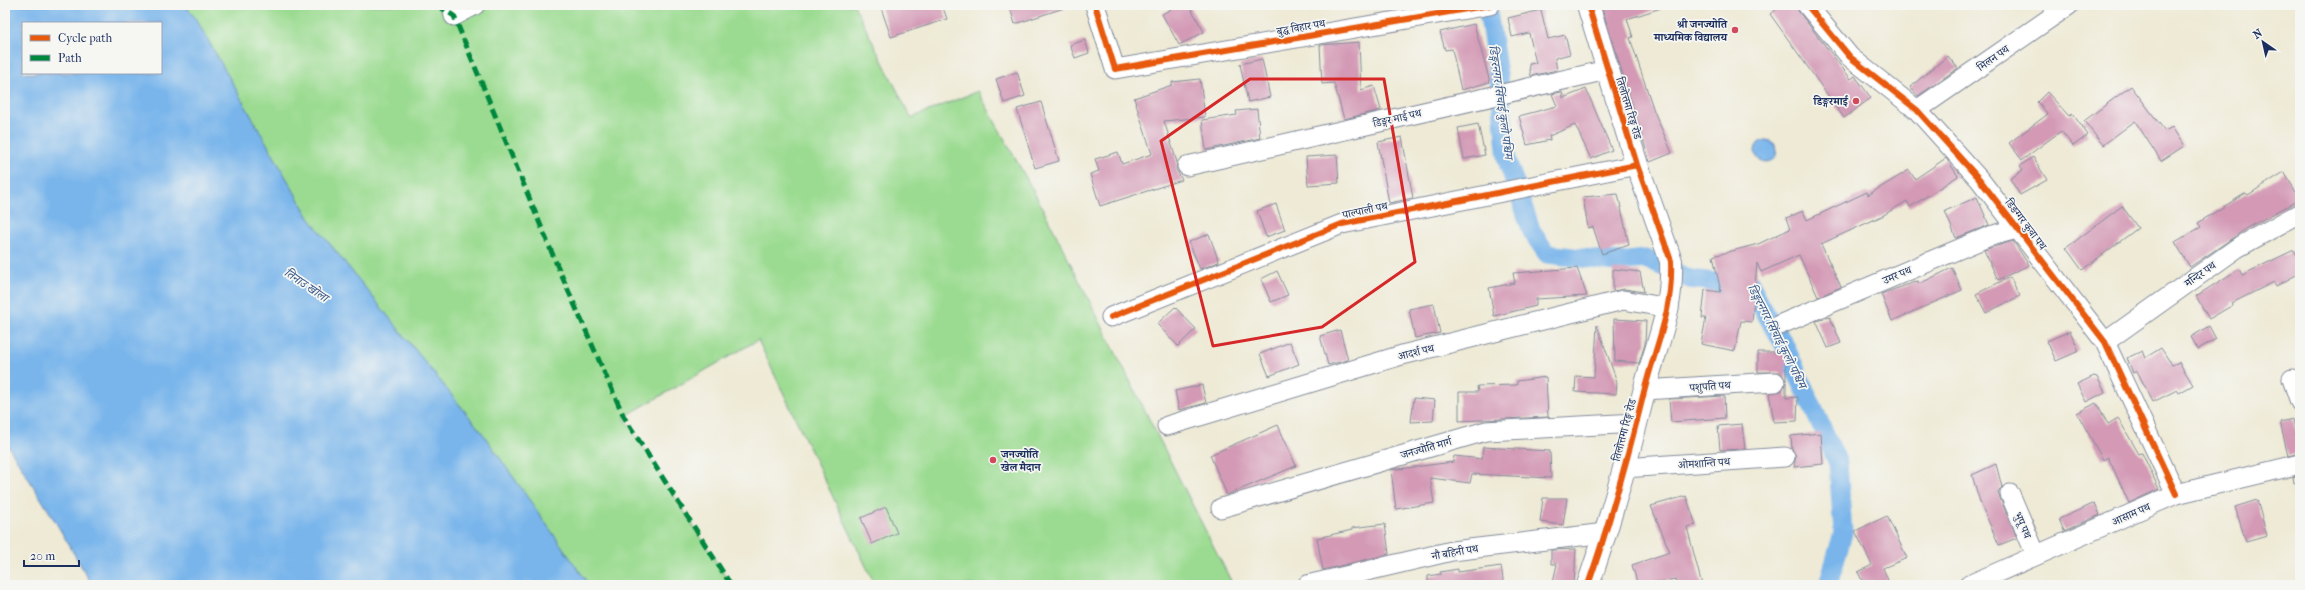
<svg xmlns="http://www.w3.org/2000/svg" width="2305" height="590" viewBox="0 0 2305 590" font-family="'IM FELL French Canon','Noto Serif Devanagari',serif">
<rect width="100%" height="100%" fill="#f6f6f2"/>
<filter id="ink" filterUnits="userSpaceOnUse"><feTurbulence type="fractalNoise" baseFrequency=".025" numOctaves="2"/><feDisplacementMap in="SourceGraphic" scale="8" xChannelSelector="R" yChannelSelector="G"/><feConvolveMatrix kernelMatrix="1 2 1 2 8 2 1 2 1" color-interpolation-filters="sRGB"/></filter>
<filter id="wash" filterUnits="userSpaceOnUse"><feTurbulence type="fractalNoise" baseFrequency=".012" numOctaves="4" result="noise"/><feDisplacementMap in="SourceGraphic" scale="16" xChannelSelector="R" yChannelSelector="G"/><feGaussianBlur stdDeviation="0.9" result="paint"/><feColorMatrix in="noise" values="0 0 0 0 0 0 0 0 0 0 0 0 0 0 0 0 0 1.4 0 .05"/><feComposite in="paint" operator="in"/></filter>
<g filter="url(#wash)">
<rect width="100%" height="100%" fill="#eeead6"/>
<!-- green -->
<path fill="#9bdb91" stroke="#5b8578" d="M185,5H437L454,16L475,5H854L911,118L978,91L1041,205L1231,581L1221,585H875L758,340L624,417L731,585H589L483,434L309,218L196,19Z"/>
<!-- water -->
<path fill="#79b5eb" stroke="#4a72a4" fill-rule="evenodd" d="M5,5H185L196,19L309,218L483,434L589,585H92L55,521L5,441ZM23,23H161V73H23Z
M1755 151a11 11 0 1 1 22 0a11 11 0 1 1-22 0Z"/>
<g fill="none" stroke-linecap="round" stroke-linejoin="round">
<!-- canal -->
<path stroke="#79b5eb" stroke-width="19" d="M1487,5L1500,86L1507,160L1532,232L1547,254L1617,262L1646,259L1690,279L1721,283L1749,280L1760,304L1784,344L1838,463L1843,533L1828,585"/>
</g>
<g id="blocks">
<!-- building -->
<path fill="#d399b5" d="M880,5H942L947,19L891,37Z
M1009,5H1064V8L1015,24Z
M1179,5H1189L1204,32L1179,45L1162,14Z
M1612,5H1660L1661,8L1627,19L1633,37L1630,38L1654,111L1672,153L1650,162L1602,8Z
M1783,5H1796L1799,12L1851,79L1855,76L1871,98L1844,118L1770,14Z
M1541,10L1548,39L1565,35L1570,54L1555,58L1557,70L1531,76L1529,64L1536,63L1529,33L1512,37L1508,18Z
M1474,24L1490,82L1461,90L1452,49L1445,50L1440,32Z
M1085,40L1089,53L1075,58L1070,45Z
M1359,42L1361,90L1374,86L1381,110L1344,119L1334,83L1322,84L1320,45Z
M1948,56L1958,68L1918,96L1910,87Z
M1262,59L1270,97L1248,102L1240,64Z
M1017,72L1025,96L1004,103L996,79Z
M1200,79L1205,117L1164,121L1177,162L1176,169L1182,180L1100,206L1090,174L1099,171L1095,159L1118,152L1122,164L1152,154L1134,98L1172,85V82Z
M2131,86L2165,131L2172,127L2184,146L2161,161L2135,121L2103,145L2084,121Z
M1586,89L1612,150L1591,159L1575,125L1549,136L1550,140L1527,145L1519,116L1557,106L1552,94L1562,92L1563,98Z
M2047,92L2069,116L2072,113L2088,135L2073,146L2061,131L2022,160L2009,143L2048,114L2037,102Z
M1041,102L1059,161L1035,168L1017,109Z
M1257,109L1260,138L1206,150L1202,120L1237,115L1236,111Z
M1478,124L1485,155L1464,159L1458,128Z
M1402,137L1413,198L1389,203L1378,142Z
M1337,155L1339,183L1308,185L1306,157Z
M2033,157L2047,180L2020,195L2010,179L2023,170L2020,166Z
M1946,158L1958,176L1910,207L1907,201L1882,216L1821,244L1841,287L1818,297L1799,255L1761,272L1757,263L1752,322L1741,321L1735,351L1701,344L1706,318H1702L1705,290L1721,292L1713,256L1758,244L1790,229L1786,218L1803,211L1807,220L1867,192L1868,195L1909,170L1915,179Z
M2284,172L2300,199L2246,229L2190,267L2175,242L2201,227L2198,223L2215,212L2246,193L2248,195Z
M1618,194L1629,245L1602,254L1593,227L1588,228L1583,197Z
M1977,197L1989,225L1956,238L1945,211Z
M1276,204L1285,230L1266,237L1257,211Z
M2122,206L2138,228L2082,270L2066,248Z
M1209,234L1219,262L1200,269L1189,242Z
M2013,241L2029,265L1998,280L1984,250Z
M2294,250L2300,262V273L2276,286L2274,282L2232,303L2233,305L2209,319L2196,296L2239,269L2242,275Z
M1577,268L1587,296L1536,299V306L1494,316L1489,288L1515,283L1513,273Z
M1952,268L1962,290L1892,321L1881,294L1918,281L1919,284Z
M1613,269L1640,272L1644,292L1625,289L1613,291Z
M1277,271L1288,295L1271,302L1261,279Z
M2010,277L2020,296L1986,313L1976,294Z
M1434,304L1440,333L1415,338L1409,309Z
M1175,307L1196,329L1178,346L1157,324Z
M1830,317L1841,343L1828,348L1816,321Z
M1614,319L1646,321L1645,344L1639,363L1615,361Z
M1597,325L1617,382L1616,394L1575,392L1576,376L1594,377Z
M2209,326L2216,339L2198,349L2191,337Z
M1340,330L1348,360L1328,365L1320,336Z
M2070,331L2079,351L2056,361L2047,341Z
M1290,342L1299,364L1269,376L1260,354Z
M2161,348L2172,365L2179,362L2193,385L2179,393L2177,390L2153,402L2137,371L2133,373L2127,358L2142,351L2145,358Z
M1758,352H1786V381L1780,372H1758Z
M2094,376L2097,377L2105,392L2086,402L2077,384Z
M1546,377L1548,417L1459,421V392H1478L1477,386L1517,385V381Z
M1786,382V398L1798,397L1797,421L1774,422L1769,393L1781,391Z
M1202,385L1206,403L1179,410L1175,391Z
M1724,396L1725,418L1671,422L1669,399Z
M1414,398L1435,400L1433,421L1411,422Z
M2096,403L2108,424L2118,418L2139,454L2142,453L2159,489L2129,503L2108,457L2103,460L2077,413Z
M2293,419L2300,453L2288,456L2280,422Z
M1742,424L1745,449L1720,450L1718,426Z
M1278,425L1296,466L1227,495L1210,455Z
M1821,433L1823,464L1794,467L1796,456L1792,449L1791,436Z
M1483,447L1550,451L1551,478L1472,474L1470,483L1430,478L1434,503L1396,509L1391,470L1453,462L1454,456L1482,459Z
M1996,464L2002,487L1998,493L2000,498L2017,538L1999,545L1980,502L1972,475Z
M2300,475V482L2294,483L2293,477Z
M1686,496L1696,525L1687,527L1702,585H1678L1676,579L1638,585L1632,565L1670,552L1651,506Z
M1543,498H1567L1563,525L1540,522Z
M2257,500L2267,536L2246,542L2235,507Z
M2095,503L2100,515L2064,531L2059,519Z
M886,507L897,533L872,544L861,518Z
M1887,516L1907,558L1883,568L1890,585H1864L1858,572L1872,565L1855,531Z
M1385,524L1389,554L1323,570L1317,538L1352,530V528Z
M1576,549L1574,585L1553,582L1557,564H1551V550Z
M1501,566L1504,585H1428V576L1441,574L1440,572L1458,569V572Z"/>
</g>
</g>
<g filter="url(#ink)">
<use href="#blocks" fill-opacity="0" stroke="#848c9a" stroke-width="1"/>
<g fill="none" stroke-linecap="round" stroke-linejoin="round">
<!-- street casing -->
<g stroke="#848c9a" stroke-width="21">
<path id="street" d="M452,5L454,16L475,5
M1095,5L1115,69L1490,5
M1807,5L1850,57L1917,110L1980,180L2105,342L2176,494
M1917,110L2069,5
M1187,166L1607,70
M1111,317L1342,224L1637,165
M1779,325L1990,236L2017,229
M2105,342L2237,248L2300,213
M2292,379L2300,402
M1644,390L1775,382
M1167,426L1402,355L1623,300L1669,308
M1624,468L1785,457
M2010,494L2036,555
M1221,508L1486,431L1637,423
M1307,585L1452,551L1606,533
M1969,585L2176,494L2300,464"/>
</g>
<!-- secondary casing -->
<g stroke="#848c9a" stroke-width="24">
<path id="secondary" d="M1588,585C1610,522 1628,457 1644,392C1656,343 1673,313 1671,261L1637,165L1588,5"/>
</g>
<!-- street -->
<use href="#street" stroke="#fff" stroke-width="19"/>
<!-- secondary -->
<use href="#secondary" stroke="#fff" stroke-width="22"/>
<!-- quiet -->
<path stroke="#00873e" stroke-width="5" stroke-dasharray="10 5" stroke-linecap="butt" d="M437,5L454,16L557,265L624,417L731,585"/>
<!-- cycleway casing -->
<g stroke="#f6f6f2" stroke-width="8">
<path id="cycleway" d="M1095,5L1115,69L1490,5
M1807,5L1850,57L1917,110L1980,180L2105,342L2176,494
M1111,317L1342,224L1637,165
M1588,585C1610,522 1628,457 1644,392C1656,343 1673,313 1671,261L1637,165L1588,5"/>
</g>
<!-- cycleway -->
<use href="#cycleway" stroke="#e8590c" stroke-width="6"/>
</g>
</g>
<!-- marked area -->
<path fill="none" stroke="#d62828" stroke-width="3" stroke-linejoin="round" d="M1250,79H1384L1415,262L1322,327L1213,346L1161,141Z"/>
<!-- markers -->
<g fill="#d1495b" stroke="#f6f6f2" stroke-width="1.5">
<circle cx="1735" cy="30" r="4"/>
<circle cx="1856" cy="101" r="4"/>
<circle cx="993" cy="460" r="4"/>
</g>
<g text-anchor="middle" stroke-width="3.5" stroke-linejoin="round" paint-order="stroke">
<!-- poi labels -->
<g font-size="11" font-weight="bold" fill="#1b2f5e" stroke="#f6f6f2" text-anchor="end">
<text x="1727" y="28">श्री जनज्योति<tspan x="1727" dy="13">माध्यमिक विद्यालय</tspan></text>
<text x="1848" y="105">डिङ्गरमाई</text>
<text x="1001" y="458" text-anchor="start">जनज्योति<tspan x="1001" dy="13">खेल मैदान</tspan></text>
</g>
<!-- street labels -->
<g font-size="11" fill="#1b2f5e" stroke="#f6f6f2">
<text transform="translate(1301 27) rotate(-10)" y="4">बुद्ध विहार पथ</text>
<text transform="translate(1993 58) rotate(-35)" y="4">मिलन पथ</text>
<text transform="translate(1629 108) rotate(73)" y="4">तिलोत्तमा रिङ्ग रोड</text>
<text transform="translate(1397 118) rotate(-13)" y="4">डिङ्गर माई पथ</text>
<text transform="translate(1365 210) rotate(-12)" y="4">पाल्पाली पथ</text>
<text transform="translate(2026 224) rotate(53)" y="4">डिङग्गर कुवा पथ</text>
<text transform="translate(2200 274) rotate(-35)" y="4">मन्दिर पथ</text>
<text transform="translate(1897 275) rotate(-23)" y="4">उमर पथ</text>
<text transform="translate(1416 352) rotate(-14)" y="4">आदर्श पथ</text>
<text transform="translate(1710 386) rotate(-4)" y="4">पशुपति पथ</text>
<text transform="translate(1624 430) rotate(-75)" y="4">तिलोत्तमा रिङ्ग रोड</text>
<text transform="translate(1426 448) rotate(-16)" y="4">जनज्योति मार्ग</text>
<text transform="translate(1704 463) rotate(-4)" y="4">ओमशान्ति पथ</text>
<text transform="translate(2131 514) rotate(-24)" y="4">आसाम पथ</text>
<text transform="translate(2023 525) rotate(67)" y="4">भुपू पथ</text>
<text transform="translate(1455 552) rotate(-10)" y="4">नौ बहिनी पथ</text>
</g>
<!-- water labels -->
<g font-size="12" font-style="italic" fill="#375788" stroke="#f6f6f2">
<text transform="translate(1501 102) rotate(82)" y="4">डिङ्गरनगर सिंचाई कुलो पश्चिम</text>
<text transform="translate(306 285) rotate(34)" y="4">तिनाउ खोला</text>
<text transform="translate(1777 336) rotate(63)" y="4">डिङ्गरनगर सिंचाई कुलो पश्चिम</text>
</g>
</g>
<!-- margin -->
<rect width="2305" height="590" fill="none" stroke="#f6f6f2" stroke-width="20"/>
<!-- legend -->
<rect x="22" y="22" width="140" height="52" fill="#f6f6f2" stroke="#9ea6b7"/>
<rect x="30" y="35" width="20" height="6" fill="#e8590c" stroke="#9ea6b7"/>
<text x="58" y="42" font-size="12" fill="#1b2f5e">Cycle path</text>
<rect x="30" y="55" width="20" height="6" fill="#00873e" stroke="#9ea6b7"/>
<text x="58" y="62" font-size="12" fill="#1b2f5e">Path</text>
<!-- north arrow -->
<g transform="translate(2263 42) rotate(326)" stroke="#f6f6f2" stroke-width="3" paint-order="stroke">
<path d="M0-3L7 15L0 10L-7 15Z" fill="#1b2f5e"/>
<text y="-6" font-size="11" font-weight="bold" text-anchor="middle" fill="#1b2f5e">N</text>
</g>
<!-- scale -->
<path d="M24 560v6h55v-6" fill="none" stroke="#1b2f5e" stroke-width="2"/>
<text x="30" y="560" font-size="12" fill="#1b2f5e" stroke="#f6f6f2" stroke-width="3" paint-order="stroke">20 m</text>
</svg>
